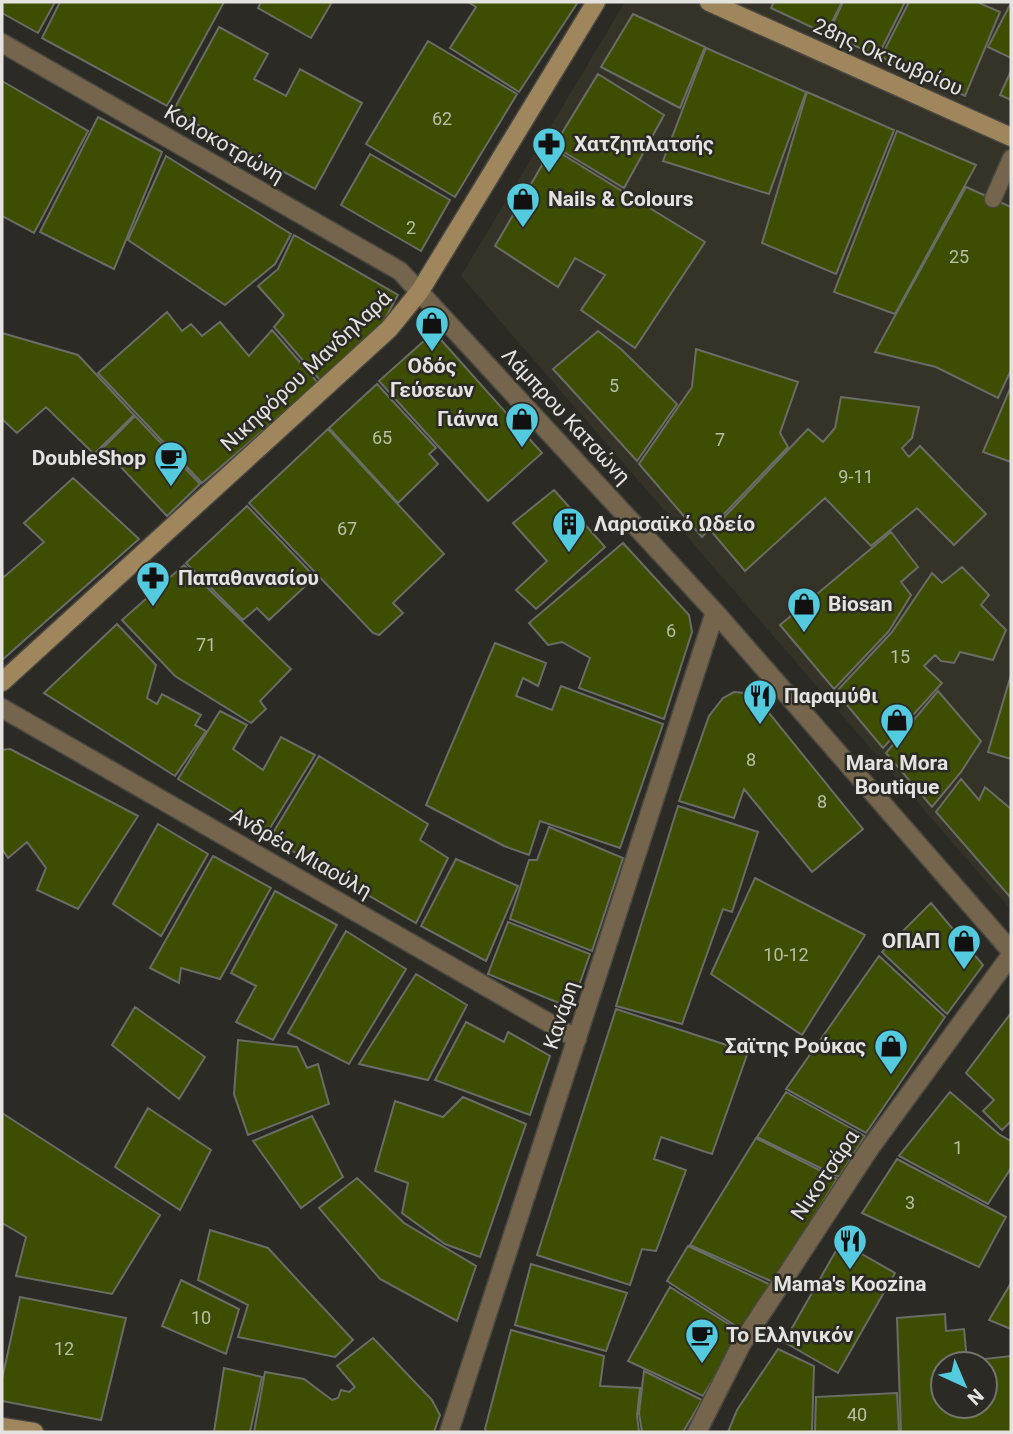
<svg xmlns="http://www.w3.org/2000/svg" width="1013" height="1434" viewBox="0 0 1013 1434" font-family="Roboto,sans-serif">
<rect width="100%" height="100%" fill="#2b2a24"/>
<!-- built -->
<path fill="#353328" d="M625,2H1011V910L461,276Z"/>
<!-- building -->
<path fill="#3d4d02" stroke="#6a6c66" stroke-width="2" fill-rule="evenodd" d="M2,2H55L38,33L2,13Z
M60,2H224L167,106L42,38Z
M261,2H332L311,38L258,8Z
M468,2H578L519,92L450,48L476,7Z
M774,2H842L826,34L771,8Z
M843,2H905L878,56L828,34Z
M909,2H977L1000,12L965,96L881,57Z
M1011,3V58L988,47Z
M633,14L705,47L680,108L601,67Z
M219,27L268,54L254,79L286,96L300,69L362,103L315,189L173,111Z
M428,41L517,94L455,197L366,144Z
M706,48L806,92L769,194L663,161Z
M1011,71V100L1000,95Z
M598,74L664,115L624,188L554,146Z
M2,81L88,131L34,233L2,216Z
M807,92L894,130L836,274L762,243Z
M98,117L162,152L114,269L40,232Z
M897,131L976,165L895,314L834,292Z
M552,148L705,242L635,348L581,310L605,275L575,258L558,287L495,246Z
M370,154L450,200L421,251L341,205Z
M166,156L291,234L275,264L225,305L128,240Z
M966,187L1011,207V370L998,398L936,367L875,352Z
M294,235L398,295L381,326L320,380L274,327L284,315L258,286L278,269Z
M167,312L182,331L191,324L202,336L220,322L249,356L272,330L318,383L202,483L98,373Z
M598,331L622,350L677,404L637,461L553,369Z
M434,332L542,453L488,501L379,381Z
M2,333L78,355L134,415L94,454L46,407L17,433L2,419Z
M696,349L798,382L780,433L788,447L702,537L639,464L692,387Z
M377,384L436,448L429,454L438,464L398,503L329,428Z
M1010,389L1011,390V462L983,452Z
M841,397L919,407L912,438L902,448L909,457L920,446L986,514L954,545L917,508L871,546L825,498L745,571L711,531L808,429L823,442L835,428Z
M135,416L200,484L167,516L103,448Z
M328,429L444,554L393,603L403,613L379,635L373,633L249,503Z
M73,478L139,539L2,660V575L4,577L44,542L24,523Z
M554,490L605,547L536,609L516,590L547,561L513,523Z
M247,506L315,577L269,620L257,608L243,620L186,563Z
M891,532L918,567L901,582L911,595L889,631L834,689L780,625Z
M623,543L689,615L692,632L664,719L579,688L590,658L562,642L548,645L529,623Z
M184,565L291,669L260,701L266,709L251,723L175,676L122,620Z
M962,567L989,595L981,605L1006,630L993,660L960,652L954,663L941,661L935,655L924,666L942,683L883,748L836,692L892,632L932,573L942,583Z
M117,624L156,665L147,698L157,704L162,694L201,715L195,725L206,731L175,776L44,693Z
M495,643L546,663L538,686L523,678L516,696L552,710L561,686L663,724L620,848L540,821L529,855L504,846L426,805Z
M1011,675V759L988,752Z
M938,691L981,741L961,772L932,807L886,753Z
M734,692L745,693L756,697L863,829L812,872L744,789L734,818L679,801L709,716L723,698Z
M220,711L247,725L233,749L263,770L281,737L315,755L267,833L178,779Z
M10,749L138,816L78,909L37,890L46,868L27,842L8,858L2,849V750Z
M319,756L428,824L420,840L448,858L416,923L270,838Z
M961,779L979,800L985,787L1011,809V898L936,812Z
M678,806L758,832L732,912L723,909L682,1024L616,1006Z
M158,824L208,854L161,936L113,904Z
M549,827L623,858L592,951L510,919L529,860H537Z
M213,856L271,888L220,979L181,968L179,983L150,968Z
M456,859L518,886L486,961L421,926Z
M755,878L865,935L802,1035L711,974Z
M275,891L337,925L273,1040L236,1022L256,986L231,973Z
M931,903L983,965L947,1014L882,952Z
M508,922L590,954L571,1008L488,974Z
M346,931L406,969L349,1064L288,1033Z
M879,956L945,1017L866,1133L786,1089Z
M416,974L467,1005L428,1080L359,1064Z
M135,1007L205,1057L179,1099L112,1045Z
M616,1009L748,1052L712,1154L661,1137L654,1159L686,1170L656,1251L642,1249L630,1285L537,1255Z
M1011,1013V1121L1002,1130L983,1111L994,1100L966,1073Z
M466,1022L504,1042L508,1032L550,1056L530,1115L435,1080Z
M238,1040L297,1047L307,1068L318,1064L329,1104L248,1135L234,1094Z
M786,1092L865,1136L839,1177L757,1137Z
M950,1092L1000,1135L1011,1141V1168L988,1204L899,1156Z
M463,1097L526,1124L480,1257L445,1244L402,1213L408,1183L375,1171L395,1101L443,1117Z
M148,1108L211,1150L180,1210L115,1167Z
M2,1113L160,1215L112,1294L16,1276L26,1237L2,1223Z
M312,1116L343,1177L301,1208L253,1141Z
M756,1138L837,1179L773,1282L690,1245Z
M897,1159L1006,1217L979,1267L862,1213Z
M357,1178L404,1223L476,1266L457,1321L380,1279L319,1208Z
M210,1230L268,1248L353,1340L335,1357L238,1337L248,1305L198,1280Z
M841,1242L895,1273L838,1373L784,1342Z
M688,1246L771,1285L742,1330L667,1281Z
M531,1264L627,1293L606,1351L515,1325Z
M181,1280L239,1309L226,1354L162,1326Z
M1011,1283V1329L989,1320Z
M670,1287L741,1332L703,1396L628,1361Z
M20,1297L126,1318L101,1420L2,1401V1379Z
M945,1314L946,1331L964,1329L967,1361L1011,1356V1432H901L897,1318ZM943,1364H985V1406H943Z
M511,1330L604,1356L600,1386L640,1388L637,1416L639,1432H487L485,1429Z
M373,1338L432,1400L440,1415L434,1432H254L265,1372L304,1379L332,1400L338,1398L341,1390L349,1392L355,1387L337,1366Z
M778,1349L814,1366L812,1432H728L737,1410Z
M224,1368L262,1377L250,1432H214Z
M644,1371L702,1400L683,1432H642L639,1413Z
M897,1393L899,1432H815L816,1397Z"/>
<g fill="none" stroke-linecap="round" stroke-linejoin="round">
<!-- lane casing -->
<g stroke="#494842" stroke-width="19">
<path id="lane" d="M993,199L1011,158"/>
</g>
<!-- street casing -->
<g stroke="#494842" stroke-width="21">
<path id="street" d="M2,43L400,271L715,612L1011,951
M2,708L577,1039
M449,1432L715,612
M697,1432L742,1343L870,1148L1011,955"/>
</g>
<!-- secondary casing -->
<g stroke="#494842" stroke-width="21">
<path id="secondary" d="M709,2L1011,137
M2,682L389,329L420,291L596,2
M2,1427L34,1432"/>
</g>
<!-- lane -->
<use href="#lane" stroke="#75654c" stroke-width="16"/>
<!-- street -->
<use href="#street" stroke="#75654c" stroke-width="18"/>
<!-- secondary -->
<use href="#secondary" stroke="#a0865d" stroke-width="18"/>
</g>
<!-- icons -->
<defs>
<g id="pharmacy-pin" transform="scale(1.75)"><path d="M0 17L-7.5 6A9.5 9.5 0 1 1 7.5 6Z" fill="#54cade" stroke="#2b2a24"/><path d="M-2-6h4v4h4v4h-4v4h-4v-4h-4v-4h4Z" fill="#111"/></g>
<g id="shop-pin" transform="scale(1.75)"><path d="M0 17L-7.5 6A9.5 9.5 0 1 1 7.5 6Z" fill="#54cade" stroke="#2b2a24"/><path d="M-5-2.5h2.3a2.7 3.5 0 0 1 5.4 0H5L5.5 6h-11ZM-1.5-2.5h3a1.5 2.3 0 0 0-3 0Z" fill="#111"/></g>
<g id="cafe-pin" transform="scale(1.75)"><path d="M0 17L-7.5 6A9.5 9.5 0 1 1 7.5 6Z" fill="#54cade" stroke="#2b2a24"/><path d="M-5.5-4.5H6V0H3Q3 3.5 0 3.5H-2.5Q-5.5 3.5-5.5 0ZM3-3.2v2h1.7v-2ZM-6 4.5H4V6H-6Z" fill="#111"/></g>
<g id="building-pin" transform="scale(1.75)"><path d="M0 17L-7.5 6A9.5 9.5 0 1 1 7.5 6Z" fill="#54cade" stroke="#2b2a24"/><path d="M-4-6H4V6H1V3H-1V6H-4ZM-2.5-4.3h1.7v1.8h-1.7ZM.8-4.3h1.7v1.8H.8ZM-2.5-1h1.7V.8h-1.7ZM.8-1h1.7V.8H.8Z" fill="#111"/></g>
<g id="restaurant-pin" transform="scale(1.75)"><path d="M0 17L-7.5 6A9.5 9.5 0 1 1 7.5 6Z" fill="#54cade" stroke="#2b2a24"/><path d="M-5-6h1v4h1v-4h1v4h1v-4h1v5L-1.5 .5V6h-2V.5L-5-1ZM5-6V6H3V1.5H1.5Q1.5-4 5-6Z" fill="#111"/></g>
</defs>
<g fill-rule="evenodd">
<use href="#pharmacy-pin" x="549" y="144"/>
<use href="#shop-pin" x="523" y="199"/>
<use href="#shop-pin" x="432" y="323"/>
<use href="#shop-pin" x="522" y="419"/>
<use href="#cafe-pin" x="171" y="458"/>
<use href="#building-pin" x="569" y="524"/>
<use href="#pharmacy-pin" x="153" y="578"/>
<use href="#shop-pin" x="804" y="604"/>
<use href="#restaurant-pin" x="760" y="696"/>
<use href="#shop-pin" x="897" y="720"/>
<use href="#shop-pin" x="964" y="941"/>
<use href="#shop-pin" x="891" y="1046"/>
<use href="#restaurant-pin" x="850" y="1241"/>
<use href="#cafe-pin" x="702" y="1335"/>
</g>
<g text-anchor="middle" stroke-width="5" stroke-linejoin="round" paint-order="stroke">
<!-- number labels -->
<g font-size="18" fill="#babea8">
<text x="442" y="125">62</text>
<text x="411" y="234">2</text>
<text x="959" y="263">25</text>
<text x="614" y="392">5</text>
<text x="382" y="444">65</text>
<text x="720" y="446">7</text>
<text x="856" y="483">9-11</text>
<text x="347" y="535">67</text>
<text x="671" y="637">6</text>
<text x="206" y="651">71</text>
<text x="900" y="663">15</text>
<text x="751" y="766">8</text>
<text x="822" y="808">8</text>
<text x="786" y="961">10-12</text>
<text x="958" y="1154">1</text>
<text x="910" y="1209">3</text>
<text x="201" y="1324">10</text>
<text x="64" y="1355">12</text>
<text x="857" y="1421">40</text>
</g>
<!-- street labels -->
<g font-size="21" fill="#e4e3e0" stroke="#2b2a24">
<text transform="translate(888 57) rotate(24)" y="7">28ης Οκτωβρίου</text>
<text transform="translate(224 144) rotate(30)" y="7">Κολοκοτρώνη</text>
<text transform="translate(306 371) rotate(-43)" y="7">Νικηφόρου Μανδηλαρά</text>
<text transform="translate(566 416) rotate(47)" y="7">Λάμπρου Κατσώνη</text>
<text transform="translate(301 853) rotate(30)" y="7">Ανδρέα Μιαούλη</text>
<text transform="translate(561 1015) rotate(-72)" y="7">Κανάρη</text>
<text transform="translate(825 1175) rotate(-56)" y="7">Νικοτσάρα</text>
</g>
<!-- poi labels -->
<g font-size="21" font-weight="bold" fill="#e4e3e0" stroke="#2b2a24" text-anchor="start">
<text x="574" y="151">Χατζηπλατσής</text>
<text x="548" y="206">Nails &amp; Colours</text>
<text x="432" y="373" text-anchor="middle">Οδός<tspan x="432" dy="24">Γεύσεων</tspan></text>
<text x="498" y="426" text-anchor="end">Γιάννα</text>
<text x="146" y="465" text-anchor="end">DoubleShop</text>
<text x="594" y="531">Λαρισαϊκό Ωδείο</text>
<text x="178" y="585">Παπαθανασίου</text>
<text x="828" y="611">Biosan</text>
<text x="784" y="703">Παραμύθι</text>
<text x="897" y="770" text-anchor="middle">Mara Mora<tspan x="897" dy="24">Boutique</tspan></text>
<text x="940" y="948" text-anchor="end">ΟΠΑΠ</text>
<text x="866" y="1053" text-anchor="end">Σαϊτης Ρούκας</text>
<text x="850" y="1291" text-anchor="middle">Mama's Koozina</text>
<text x="726" y="1342">Το Ελληνικόν</text>
</g>
</g>
<!-- border -->
<rect width="1013" height="1434" fill="none" stroke="#e4e3e0" stroke-width="7"/>
<!-- north arrow -->
<g transform="translate(964 1385) rotate(136)"><circle r="33" fill="#2b2a24" stroke="#75746f" stroke-width="2"/>
<path d="M0-5L12 26L0 18L-12 26Z" fill="#54cade"/>
<text y="-10" font-size="19" font-weight="bold" text-anchor="middle" fill="#e4e3e0">N</text>
</g>
</svg>
